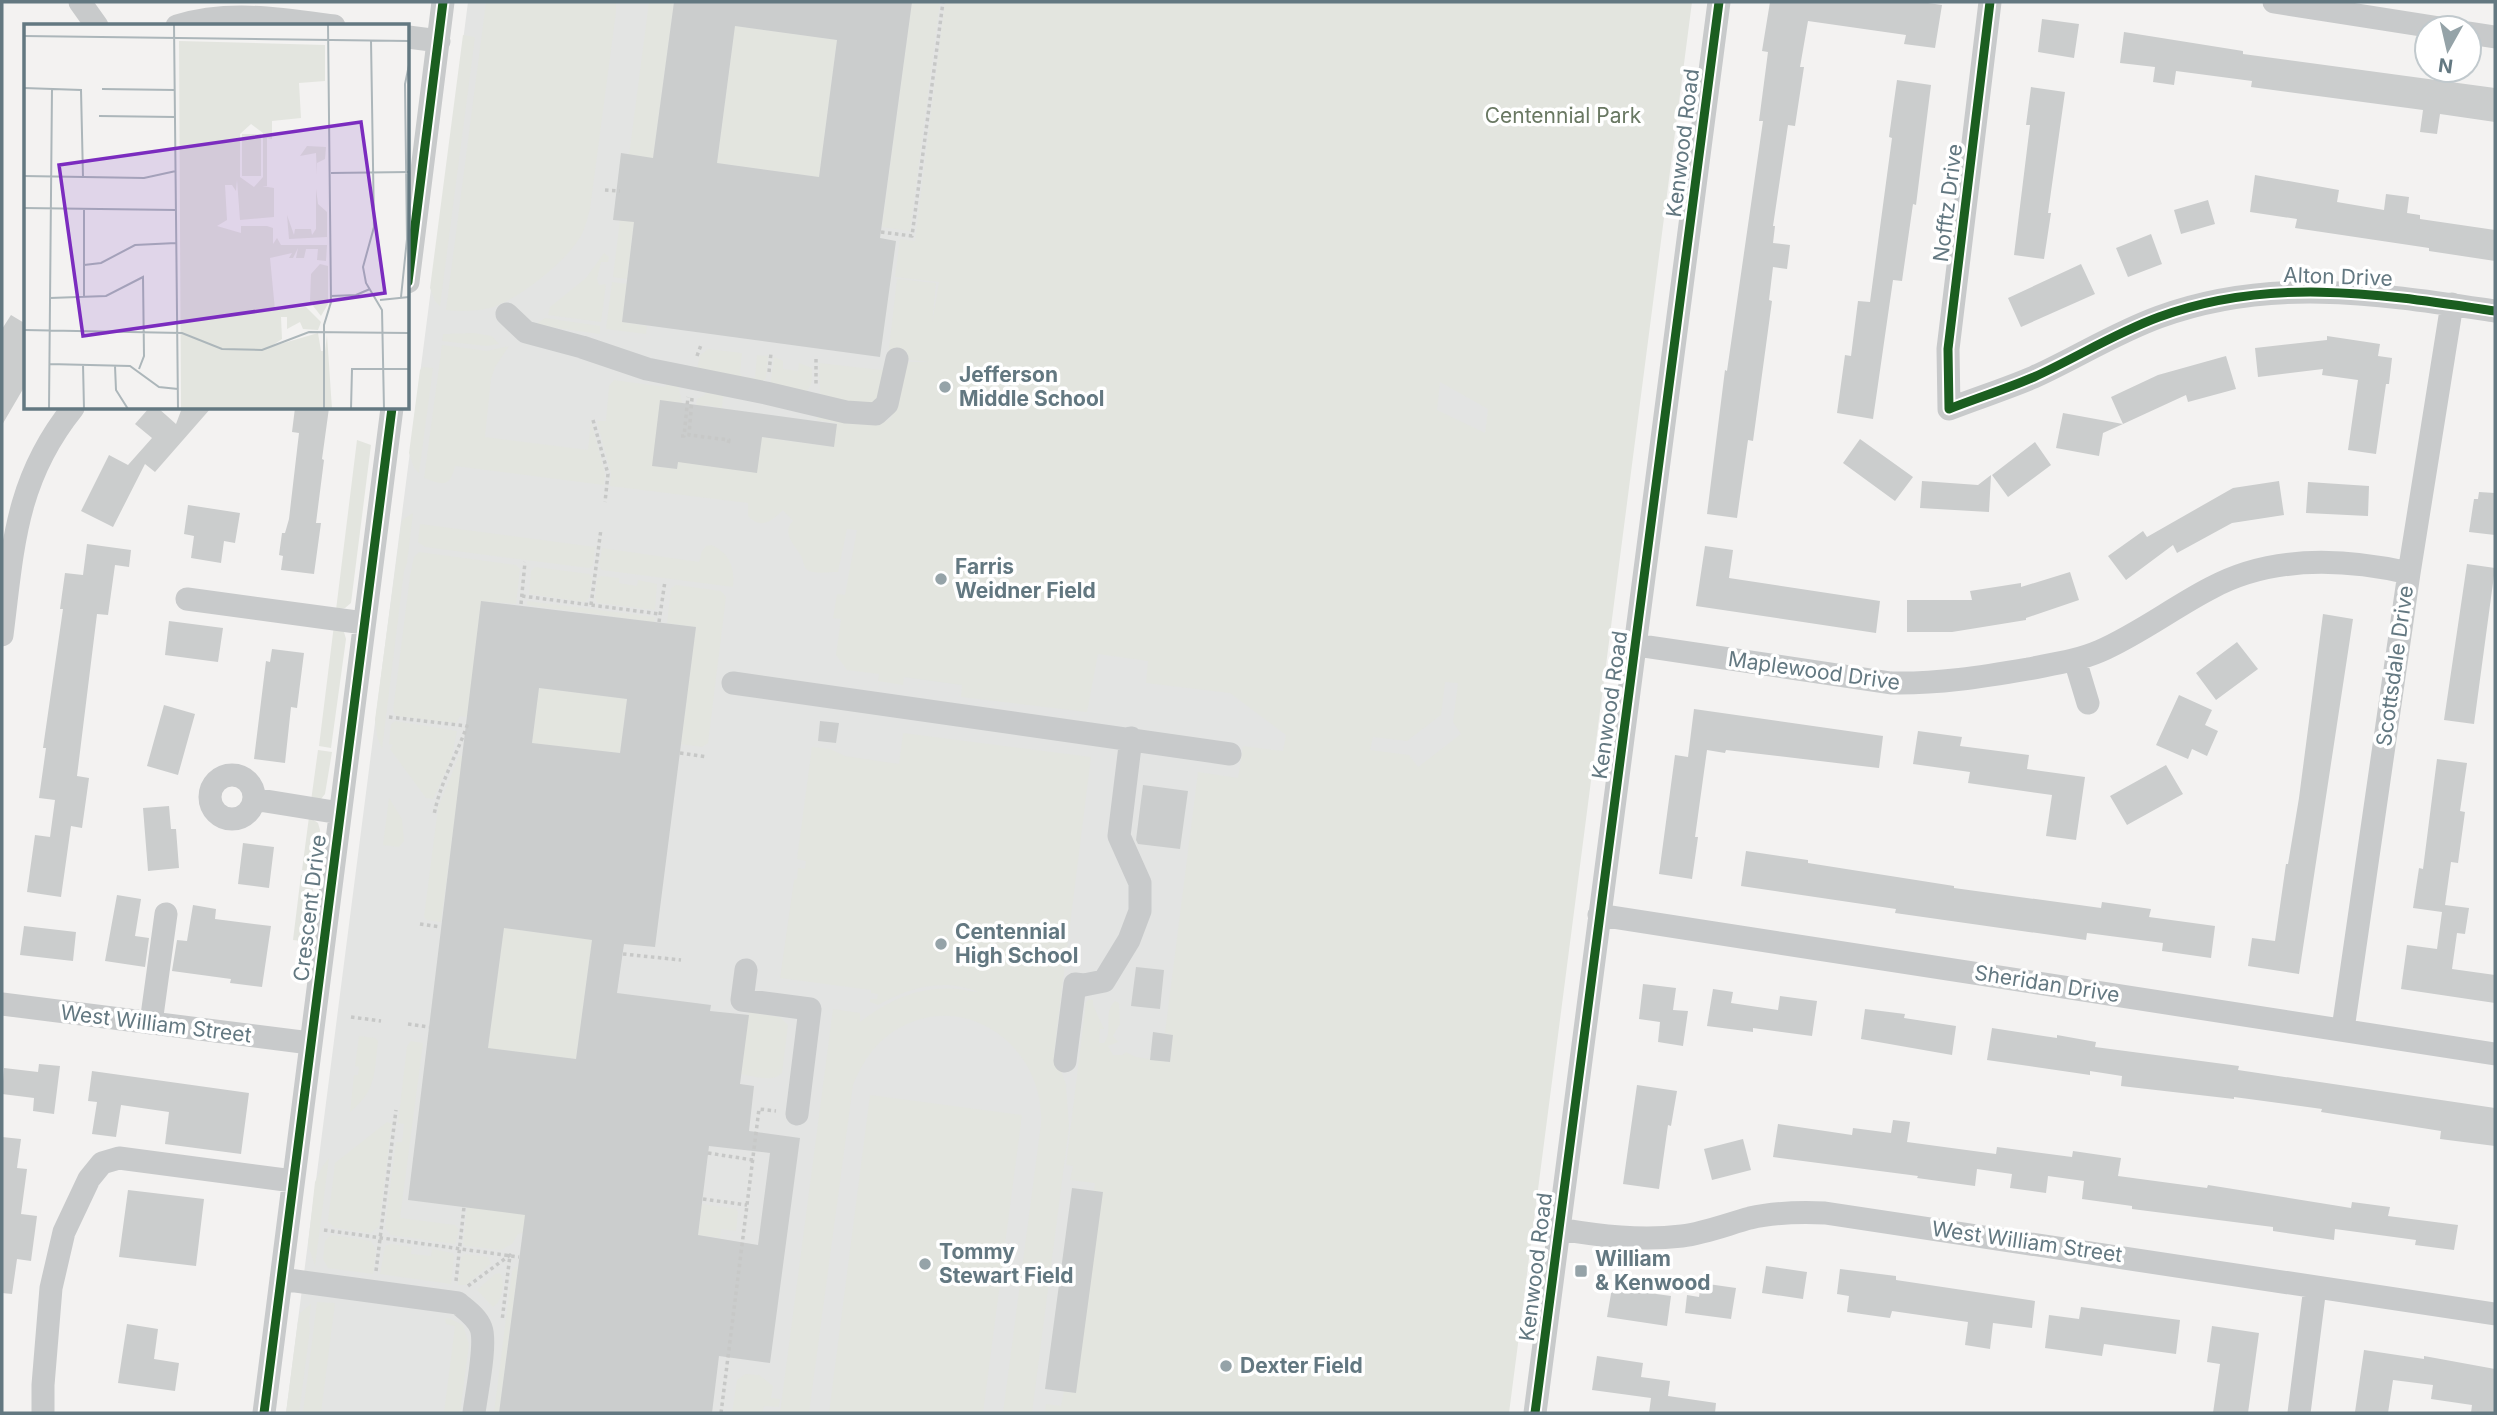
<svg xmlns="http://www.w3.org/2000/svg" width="2497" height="1415" viewBox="0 0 2497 1415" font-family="Inter,sans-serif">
<rect width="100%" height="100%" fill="#f3f2f1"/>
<!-- built -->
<path fill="#e3e4e3" d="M468,2H961L1489,405L1461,635L1474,637L1455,811L1115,1413H286Z"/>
<!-- green -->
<path fill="#e3e5df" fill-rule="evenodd" d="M486,2H616V12L590,209C587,219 585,231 579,239C563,264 518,300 490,308C476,311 460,312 446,310Z
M649,2H674L649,187L627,171Z
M912,2H940L910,231L882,227Z
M945,2H1692L1509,1413H1045L1046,1404L1061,1406L1103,1192L1094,1191L1095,1183L1070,1180L1073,1166L1066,1165L1086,1002L1089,999L1093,1000V1005L1104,1029H1100L1099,1043H1104C1114,1029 1102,1014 1115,1001L1119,1003L1120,1024L1113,1036L1118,1042L1108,1046L1113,1055H1122L1126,1052L1136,1057L1170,1062L1173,1035L1165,1033L1198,772L1238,778L1243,746L1283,751L1286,735L1230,693L1146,683L1148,661L1098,654L1087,712L961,697L962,685L904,677L903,685L878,681L879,674L847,670L836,655L841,619L833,618L837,594L845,595L857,530L847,529L838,572C830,572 817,574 809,571C803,568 804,561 801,556C795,545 781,533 793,521L783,510C772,521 761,530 748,516V503L610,486L611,473L597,421H606L609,386L614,380L665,387L668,382L678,383L682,403L660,401L653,466L677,469L681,437L692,433L697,399L705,395L706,391L723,396L722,408L704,405L701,429L833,447L837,423L817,420L819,413C841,417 872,431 891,418L904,366L909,362H928L888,357L897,279L936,283L932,324L939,282L895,277L900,239L915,241ZM1440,382L1488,409L1485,433L1437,410ZM1445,682L1458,683L1453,722L1461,734L1418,767L1409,755L1370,750L1373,737L1407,741L1441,715Z
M735,26L837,40L819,177L717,163Z
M463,35L475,37L440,306L435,301L430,288Z
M636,206L627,279L613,277L620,219Z
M604,253L609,257L608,262H601L597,279L599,285L606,284L601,322L548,315L550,307L586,278Z
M612,282L627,284L622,322L647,326L646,334L606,329Z
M545,318L600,326V334L535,325Z
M474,333L492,336L499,344L486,346L442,341L443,334Z
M442,345L487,351L509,346L495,367L491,379L485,437L588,450L591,421L605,474L604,485L455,466C450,488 443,485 424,478Z
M708,349L742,353L740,373L742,377L755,378L757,355L768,356L766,378L762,382L697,369L700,355Z
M774,357L783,361V369L798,371L799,363L812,368C812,377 813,387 805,392L770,387Z
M819,363L890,371L888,380L873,406L827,400L820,393Z
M423,367L433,368L419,473L414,468L409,453L420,370Z
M357,440L371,445L351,603L345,608L336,610Z
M413,513L407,563L404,571L382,749L377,736L375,720L401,526L402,520Z
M420,524L595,547L593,565L589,568L425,547L418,542Z
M711,545C730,553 735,568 733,587L602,570L599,566L602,548L699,562L702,551L706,546Z
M419,552L516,565L520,569L516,604L481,601L468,717L460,716L456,723L396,716L393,711L410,576L414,557Z
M535,567L589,574L592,578L589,598L585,602L529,594L531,571Z
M601,576L619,578V583L637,586L638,580L657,584L655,610L598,603L595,599L597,579Z
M676,585L721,591L726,597L708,743L702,747L681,744L696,627L667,623L671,588Z
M527,601L655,617L654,622L527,605Z
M334,625L344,632L346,639L331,748L319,746Z
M539,688L627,699L620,753L532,743Z
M395,721L457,731L451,760L433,799L426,798L390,749L393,745L389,744L391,724Z
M903,733L1091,757L1054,1053L1066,1084L1069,1127L1032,1413H1003L1041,1124C1045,1042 956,982 886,1037C870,1050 861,1066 853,1085L809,1413H780L833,1009L860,1013V1022C889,1000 919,986 957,989C964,989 971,992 978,992C945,977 907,988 878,1005L870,1002V999H877L878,994L871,993V990L780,978L794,880L797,879L798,868L805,869L806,861L797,859L812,747L830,749L845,756L899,764Z
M318,750L332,752L325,794L321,799L311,801Z
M459,756H463L441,922L427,920L424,917L438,808Z
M389,798L402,819L404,841L399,847L383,845Z
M309,817L318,823L320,830L315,872L302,870Z
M301,875L315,876L307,931L303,935L301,941L293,940Z
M504,928L592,940L576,1059L488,1048Z
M749,1012L780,1017L788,1025L782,1073C772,1083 754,1076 741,1074Z
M359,1036L375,1038L378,1041C374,1073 377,1090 350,1112L354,1075H358L359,1067L355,1066Z
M411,1041L423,1043L400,1218L455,1225L459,1230L455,1244L391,1235L385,1228L396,1142H402L404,1124L398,1123L407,1046Z
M870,1095L1022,1115L983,1413H829Z
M387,1122L392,1124L391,1128L379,1226L371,1233L335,1228L328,1221L335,1163Z
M329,1158L315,1266L308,1245L315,1182L322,1167Z
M702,1204L736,1209L738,1212L736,1231L721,1229L720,1238L698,1235Z
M467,1207L528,1214L525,1232L518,1234L512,1244L501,1250L466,1246L463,1243Z
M331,1235L371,1241L376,1250L373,1274L328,1268L323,1259L325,1241Z
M391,1244L412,1247L411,1254L431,1256L432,1249L453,1253L454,1257L451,1284L380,1274L385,1246Z
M465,1254L488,1257L491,1263L466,1285H458L461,1257Z
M515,1267H518L499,1413H494L512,1271Z
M500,1273C506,1283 502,1301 493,1307L477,1290L495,1274Z
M317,1302L335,1303L321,1413H303Z
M311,1304L309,1323L310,1329L299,1413H286L298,1321L300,1313Z
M448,1318L463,1325L469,1344L460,1413H444L455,1326L446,1324L445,1319Z
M745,1374L759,1375L773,1386L771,1398L780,1399L779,1407L764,1406L762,1413H732L737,1380Z"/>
<!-- building -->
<path fill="#cbcdcd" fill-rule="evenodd" d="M674,2H912L880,238L896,241L880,357L622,322L634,222L613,220L621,153L653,158ZM735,26L837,40L819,177L717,163Z
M1770,2H1921L1942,5L1935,48L1904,44L1906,35L1808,21L1800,67H1804L1795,126L1788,125L1773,226H1775L1773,243L1790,245L1787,269L1773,267L1769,300L1772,301L1753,441L1748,440L1737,518L1707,514L1725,370L1727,371L1763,121H1759L1768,52L1762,51Z
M2042,19L2079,24L2074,58L2038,52Z
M2124,32L2243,51V54L2495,88V122L2440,114L2437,134L2420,132L2423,110L2251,87L2252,81L2176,71L2174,85L2153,82L2155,67L2120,63Z
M1897,80L1931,85L1916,205L1913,204L1902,281L1893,280L1873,419L1837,413L1845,355L1851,356L1858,301L1870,302L1892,138L1889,137Z
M2031,87L2065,92L2048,213H2051L2044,259L2014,255L2030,125H2026Z
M2255,175L2339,190L2337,202L2384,210L2386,194L2409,197L2407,213L2420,215V219L2495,230V261L2429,251V248L2295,228L2297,219L2250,212Z
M2208,200L2215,224L2181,234L2174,210Z
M2151,234L2162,264L2128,277L2116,248Z
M2081,264L2095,294L2021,327L2008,298Z
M11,315L26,324V384L2,425V329Z
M2327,336L2380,344L2378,356L2392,358L2389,384H2386L2376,454L2348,450L2358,380L2322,375L2323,369L2258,377L2255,348L2327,340Z
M2226,356L2236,389L2188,402L2186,395L2123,424L2111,397L2158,375Z
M660,400L837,424L834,447L762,437L757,473L678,462L677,469L652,466Z
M149,408H158L176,424L182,408H211L155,472L145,464L113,527L81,511L109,455L128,465L152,438L135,424Z
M295,408H329L322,459L324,460L316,523H321L314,574L281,570L283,556L279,555L282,533H285L289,519L299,433L292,432Z
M2063,413L2123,424L2103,433L2099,456L2056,448Z
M1860,439L1913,477L1895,501L1843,463Z
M2035,442L2051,465L2008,497L1992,475Z
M1991,475L1989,512L1920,508L1922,481L1978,485Z
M2279,481L2284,515L2232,523L2177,553L2173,545L2126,580L2108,556L2143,531L2147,537L2233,488Z
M2308,482L2369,486L2368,516L2306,513Z
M2479,492L2495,493V535L2469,532L2474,499H2478Z
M188,505L240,513L235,543L224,541L221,563L191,558L194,536L184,534Z
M87,544L131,550L129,567L115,565L108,615L97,614L77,776L89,778L82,828L71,826L61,897L27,892L35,835L50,837L55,800L39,798L46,748H43L63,609H60L65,573L83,575Z
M1705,546L1733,550L1729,578L1880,601L1876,633L1696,606Z
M2467,564L2495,568L2474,724L2444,720Z
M2070,572L2079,600L2026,618V620L1952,632H1907V600H1972L1970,591L2021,583V587Z
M481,601L696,627L655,947L624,944L617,993L711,1005L710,1011L749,1015L740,1084L754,1086L749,1131L800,1138L770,1363L719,1356L712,1413H499L525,1215L408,1200ZM539,688L627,699L620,753L532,743ZM504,928L592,940L576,1059L488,1048ZM709,1146L770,1153L758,1245L698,1235Z
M2323,614L2353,619L2299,974L2248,966L2252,938L2275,941L2286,864H2288L2299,798Z
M169,621L223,628L218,662L165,655Z
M2237,642L2258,669L2216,700L2196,673Z
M272,649L304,653L297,708L291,707L285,763L254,759L266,661L270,662Z
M2179,695L2212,710L2205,725L2218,731L2207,756L2192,749L2188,759L2156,745Z
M164,705L195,714L178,775L147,766Z
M1694,709L1883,736L1879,768L1726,750L1725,753L1707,750L1695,837H1698L1692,879L1659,874L1675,755L1688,757Z
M820,721L839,723L836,743L818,741Z
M1918,731L1962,737L1960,746L2029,755L2027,769L2085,777L2076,840L2046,836L2052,795L1968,783L1970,772L1913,764Z
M2437,759L2467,763L2460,811L2465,812L2458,863L2451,862L2445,905L2469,908L2465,934L2457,933L2452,969L2495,975V1003L2401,989L2407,945L2437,949L2442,912L2413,908L2419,868L2423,869Z
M2166,765L2183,794L2127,825L2110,796Z
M1143,785L1188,791L1180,849L1138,844L1136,840Z
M169,806L171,829H176L179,868L148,871L143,808Z
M243,843L274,847L269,888L238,884Z
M1746,851L1808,860V863L1954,886V888L2101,908L2102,902L2151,909L2149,917L2215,926L2211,958L2162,951L2163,943L2087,933L2086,940L1895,913L1896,909L1741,886Z
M117,895L141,899L135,936L149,938L145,967L105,961Z
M193,905L216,909L215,919L271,926L262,987L230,983L231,979L172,971L177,940L187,941Z
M24,926L76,932L73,961L20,955Z
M1136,967L1164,970L1160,1009L1131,1006Z
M1643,984L1676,988L1673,1010L1688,1011L1683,1046L1658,1042L1660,1022L1639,1019Z
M1713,989L1733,992L1731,1003L1778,1010L1780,996L1817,1001L1812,1036L1753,1028V1032L1707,1026Z
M1865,1009L1905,1014L1904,1018L1956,1026L1952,1055L1861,1039Z
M1992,1028L2057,1038V1035L2096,1042L2095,1047L2239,1066L2238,1070L2495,1108V1146L2440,1139L2441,1131L2321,1112L2322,1109L2234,1097V1099L2121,1086L2122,1076L2090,1071V1075L1987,1060Z
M1153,1032L1173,1035L1170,1062L1150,1060Z
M39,1064L60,1066L54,1114L33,1111L34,1098L2,1094L4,1068L38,1072Z
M92,1071L249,1093L241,1154L165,1144L169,1112L121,1105L116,1137L92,1134L97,1102L88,1101Z
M1637,1085L1677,1091L1671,1126L1668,1125L1659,1189L1623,1184Z
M1893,1120L1910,1122L1907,1142L1996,1154L1997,1147L2072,1157L2073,1151L2121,1158L2118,1176L2207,1188L2208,1185L2351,1208L2352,1202L2390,1207L2388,1216L2458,1225L2454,1250L2415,1245L2416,1240L2335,1229L2334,1240L2273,1231V1227L2132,1209V1206L2082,1199L2084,1181L2048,1176L2046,1193L2010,1188L2012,1174L1977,1169L1975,1186L1917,1178L1918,1176L1773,1157L1778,1124L1852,1135L1853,1128L1891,1133Z
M2,1137L21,1139L17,1168L27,1169L21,1214L37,1216L31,1261L17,1259L12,1294L2,1293Z
M1743,1139L1751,1170L1712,1180L1704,1149Z
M1072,1188L1103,1192L1076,1393L1045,1389Z
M128,1190L204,1199L196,1266L119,1257Z
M1766,1266L1807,1272L1803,1299L1762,1293Z
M1840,1269L1896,1276V1280L2035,1301L2032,1328L1993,1323L1990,1349L1965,1345L1968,1322L1892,1311L1890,1318L1847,1312L1849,1296L1837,1294Z
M1701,1283L1736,1288L1731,1319L1685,1313L1687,1295L1699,1297Z
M1612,1288L1671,1296L1667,1326L1607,1317Z
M2081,1307L2180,1320L2176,1354L2104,1344L2102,1356L2045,1348L2049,1315L2079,1319Z
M127,1324L158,1329L154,1359L179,1363L175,1391L118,1383Z
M2212,1326L2259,1333L2248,1413H2213L2220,1364L2207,1362Z
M2364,1350L2424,1359V1356L2495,1369V1413H2471L2472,1405L2431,1399L2433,1385L2393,1380L2388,1413L2355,1412Z
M1597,1356L1643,1363L1641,1377L1670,1381L1668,1396L1716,1403L1715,1413H1649L1651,1398L1592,1390Z"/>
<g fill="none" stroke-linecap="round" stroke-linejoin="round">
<!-- path -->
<path stroke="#c7c8c7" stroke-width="3.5" stroke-dasharray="3.5 3.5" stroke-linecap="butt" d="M605,190L620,191
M881,232L912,236L943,2
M697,356L701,345
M816,359V385
M769,372L771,353
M692,398L689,435L729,440L728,444
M593,420L608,474L605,502
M681,436H684L688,397
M522,596L660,614
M521,604L525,562
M591,605L601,529
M659,622L665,581
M389,717L467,726C456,756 440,783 434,815
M680,753L707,757
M420,924L440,927
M623,954L681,960
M351,1017L381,1021
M408,1024L429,1027
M708,1153L753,1160
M703,1199L747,1205
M324,1230L519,1257
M376,1271L396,1110
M456,1281L464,1207
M468,1286L510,1255L502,1321
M721,1413L759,1109L776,1111"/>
<!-- minor -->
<path stroke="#c8cacb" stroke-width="23" d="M80,2L97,26
M1990,2L1948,349L1949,409C1977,398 2006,389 2034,377C2076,358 2115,333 2159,317C2271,276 2380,294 2495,311
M2274,2L2440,28
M177,26C229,10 281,19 334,26
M2469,33L2495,37
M408,37L439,41
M408,282L443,2
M507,314L526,332L582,347L647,369L766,393L846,412L876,414L887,404L897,359
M187,599L364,623
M2,635C13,548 15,480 73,408
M1636,645L1891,683C1937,684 1982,677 2028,669C2053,664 2077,661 2100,651C2139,634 2174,607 2211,588C2272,555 2343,558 2409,573
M2075,660L2088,703
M733,683L1230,754
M210 797a22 22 0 1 1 44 0a22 22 0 1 1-44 0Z
M254,799L340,813
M1599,915L2495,1054
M746,970L742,1000L810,1009L797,1114
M2,1004L310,1043
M151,1023L166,914
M2343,1029L2409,573L2452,304
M1065,1061L1075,984L1084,985L1104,981L1129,940L1140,911V883L1119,836L1131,738
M1559,1229C1601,1236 1640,1241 1682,1236C1705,1233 1728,1224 1750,1218C1775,1212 1800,1212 1825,1213L2495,1314
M281,1279L458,1303C466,1310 477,1317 481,1328C487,1344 476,1395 474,1413
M43,1413V1385L51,1288L64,1232L89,1179L102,1163L119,1158L293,1181
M264,1413L392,408
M1535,1413L1719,2
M2299,1413L2315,1287"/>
<!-- cycleway casing -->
<g stroke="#fff" stroke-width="13">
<path id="cycleway" d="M1990,2L1948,349L1949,409C1977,398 2006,389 2034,377C2076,358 2115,333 2159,317C2271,276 2380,294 2495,311
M408,282L443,2
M264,1413L392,408
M1535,1413L1719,2"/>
</g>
<!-- cycleway -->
<use href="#cycleway" stroke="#1b5e20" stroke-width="9"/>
</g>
<!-- markers -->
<g fill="#95a3a8" stroke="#fff" stroke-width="2.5">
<circle cx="945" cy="387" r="7"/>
<circle cx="941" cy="579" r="7"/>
<circle cx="941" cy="944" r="7"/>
<circle cx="925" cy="1264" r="7"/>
<rect x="1574" y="1264" width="14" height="14" rx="3.5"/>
<circle cx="1226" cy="1366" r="7"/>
</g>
<g text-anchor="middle" stroke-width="7" stroke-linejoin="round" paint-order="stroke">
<!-- park labels -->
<g font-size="21" fill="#697862" stroke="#fff">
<text x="1563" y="123">Centennial Park</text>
</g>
<!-- street labels -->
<g font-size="21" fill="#637881" stroke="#fff">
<text transform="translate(1683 143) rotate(-83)" y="7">Kenwood Road</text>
<text transform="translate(1948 203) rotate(-83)" y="7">Nofftz Drive</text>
<text transform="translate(2338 277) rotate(2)" y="7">Alton Drive</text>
<text transform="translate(2395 666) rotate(-82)" y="7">Scottsdale Drive</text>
<text transform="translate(1814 671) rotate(8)" y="7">Maplewood Drive</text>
<text transform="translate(1610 705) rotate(-82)" y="7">Kenwood Road</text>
<text transform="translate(310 908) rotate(-83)" y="7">Crescent Drive</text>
<text transform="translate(2047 984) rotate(9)" y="7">Sheridan Drive</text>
<text transform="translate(156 1024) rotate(7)" y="7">West William Street</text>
<text transform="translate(2027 1242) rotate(8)" y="7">West William Street</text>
<text transform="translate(1536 1267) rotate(-83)" y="7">Kenwood Road</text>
</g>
<!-- poi labels -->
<g font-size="21" font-weight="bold" fill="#637881" stroke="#fff" text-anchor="start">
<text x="959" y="382">Jefferson<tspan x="959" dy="24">Middle School</tspan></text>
<text x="955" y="574">Farris<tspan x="955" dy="24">Weidner Field</tspan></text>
<text x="955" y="939">Centennial<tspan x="955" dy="24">High School</tspan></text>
<text x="939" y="1259">Tommy<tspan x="939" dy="24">Stewart Field</tspan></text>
<text x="1595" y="1266">William<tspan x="1595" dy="24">&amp; Kenwood</tspan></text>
<text x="1240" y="1373">Dexter Field</text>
</g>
</g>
<!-- overview -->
<g transform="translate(24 24)">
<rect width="385" height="385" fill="#f3f2f1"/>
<path d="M155,17L301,21V57L275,59L277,94L248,97V115L243,114V162H238L250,164V193L216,196L213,156L212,167L208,161H201L203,196L193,202L217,209V202H243L249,204V220L253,214L257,221H303L302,237L293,236L294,225H282L280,234H272L274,224L269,234H265L268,229L246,234L251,286L282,283L297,298L294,306L279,305L276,298L263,305V293H257L258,315L246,323L294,309L297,327H301L303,311L308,385H157ZM227,100L239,109V153L230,163L216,153V110ZM218,110H237V152H218ZM283,122L302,123L301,135L293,139V151L292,129L276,132ZM292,165L294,180L303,188V213L265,215L263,191L270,211L271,205H287L288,211L292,205ZM296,240L304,242V280L297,292L286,278L287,250Z" fill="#e3e5df" fill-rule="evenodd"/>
<path fill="none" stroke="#acb6ba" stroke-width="2" d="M150,0L154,385M0,12L385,17M347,16L350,203L339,243L342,259L358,286L360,385M0,64L57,66L59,153M78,65L151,66M75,92L151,93M307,149L385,148M0,152L120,154L152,147M0,184L152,186M60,241L77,239L111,221L152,219M307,272L332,271L346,265M377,273L383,215L381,60L385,41M26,274L82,272L119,253L120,332L115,345M60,274V185M356,276L385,273M0,306L158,309L198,325L238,326L285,308L385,309M25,340L106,342L135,363L154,365M59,340L60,385M91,342L92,366L104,385M25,385L28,64M300,385V301L307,278L304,0M327,385L328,345H385"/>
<path fill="#7b2cbf" fill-opacity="0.15" stroke="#7b2cbf" stroke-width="3.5" d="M337,98L361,269L59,312L35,141Z"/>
<rect width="385" height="385" fill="none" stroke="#637881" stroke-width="3.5"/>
</g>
<!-- border -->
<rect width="2497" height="1415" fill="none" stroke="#637881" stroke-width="7"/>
<!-- north arrow -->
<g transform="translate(2448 49) rotate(188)"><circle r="33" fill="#ffffff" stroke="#c1c9cd" stroke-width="2"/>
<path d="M0-5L12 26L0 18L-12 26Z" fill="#95a3a8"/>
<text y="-10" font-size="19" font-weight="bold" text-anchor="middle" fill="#637881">N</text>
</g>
</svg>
